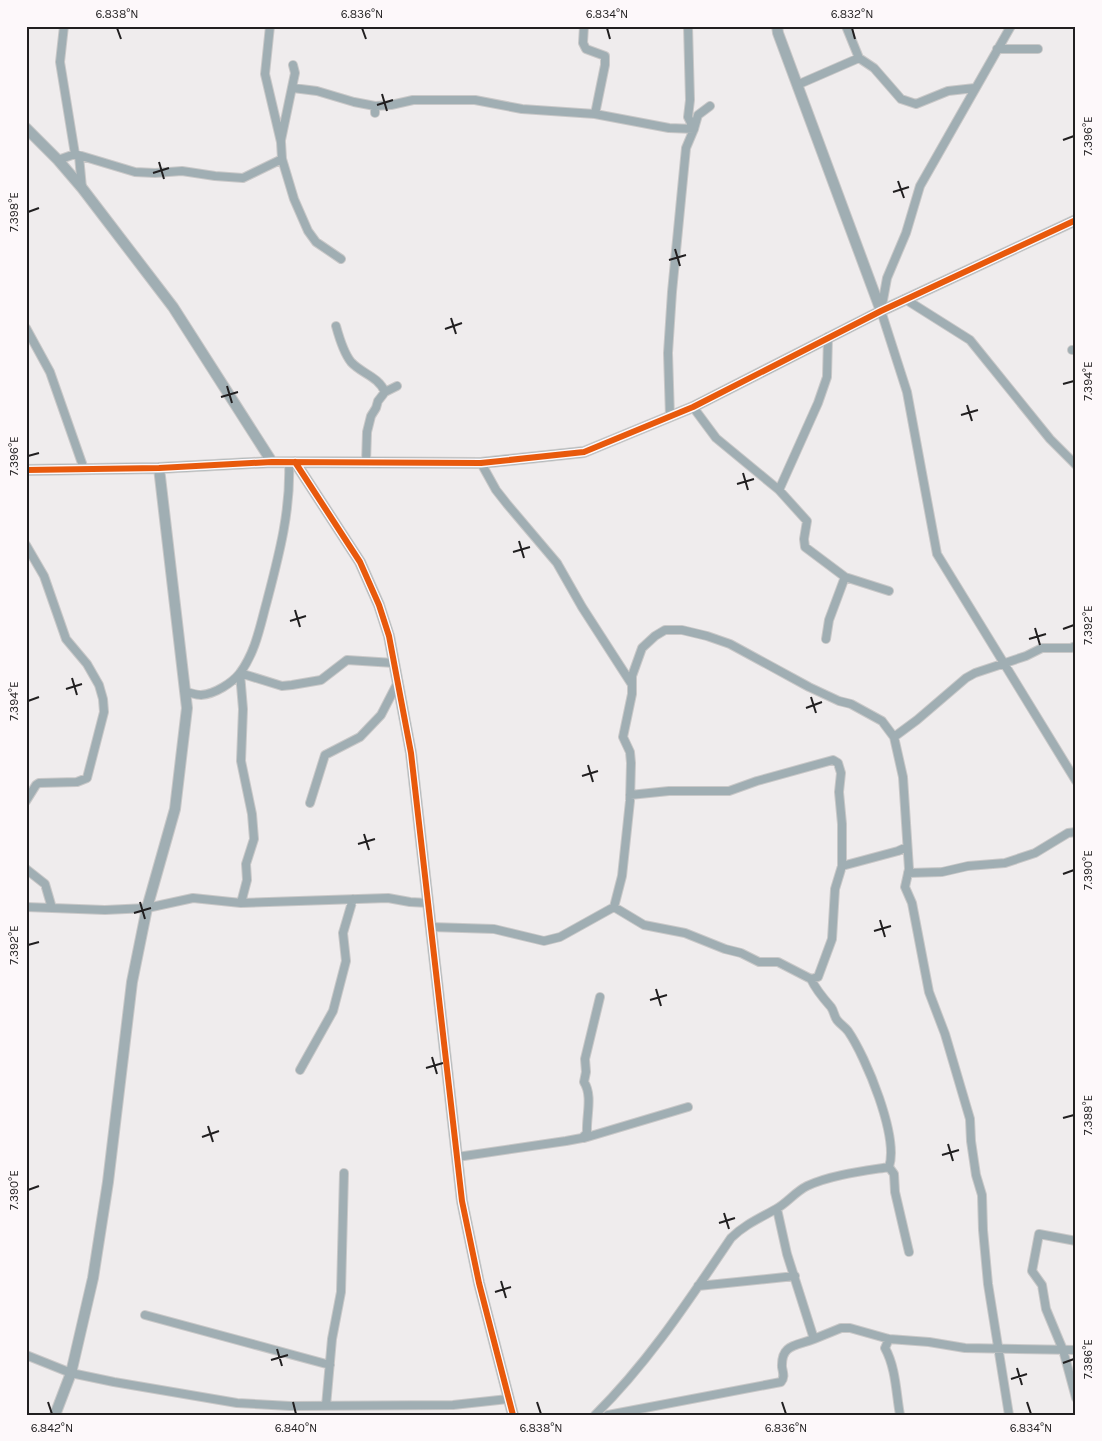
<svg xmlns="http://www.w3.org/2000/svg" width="1102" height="1441" viewBox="0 0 1102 1441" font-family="Karla,sans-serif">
<rect width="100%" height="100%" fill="#efeced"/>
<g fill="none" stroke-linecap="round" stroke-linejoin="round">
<!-- minor casing -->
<g stroke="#c9c8c8" stroke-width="10">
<path id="minor" d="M64,26L60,62L75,154
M270,26L265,74L281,142L282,159L294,199L308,231L316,242L341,259
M584,26L583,43L586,49L605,56V65L595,114L669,128L694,129
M688,26L690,100L688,117L694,129
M846,26L859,58L874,68L901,99L916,104L948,91L975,88
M1011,26L920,186L906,233L887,278L881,311L907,392L937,554L1076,781
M997,49H1038
M797,85L859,58
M293,88L317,91L354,102L375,106V113
M375,106L391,105L413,100H475L522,109L595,114
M281,140L295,73L293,65
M79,156L82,188
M58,160L75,154L135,172L155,173L182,171L215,176L243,178L282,159
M905,299L970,340L1050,439L1076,465
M336,326C339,337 343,352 351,362C362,374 378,376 385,392
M26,328L50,372L84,469
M1072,350H1076
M693,407L716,438L779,490L807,521L804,539L805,547L845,577
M670,417L668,353L672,292L686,148L694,129L698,115L710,106
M366,463L367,432L371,416L376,408L378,401L385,392L397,386
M481,463L496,490L507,504L557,563L582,607L631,683
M779,490L818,403L827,377L828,337
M26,545L44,576L66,639L87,664L99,685L103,699L104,712L87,778L77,782L39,783L36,785L26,801
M826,639L829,620L845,577L889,591
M186,692C191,693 196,695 201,695C215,694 232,683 240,673C256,651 260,626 267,601C279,555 291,510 289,462
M630,795L669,791H729L757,781L833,760L838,763L841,773L839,792L842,824V866
M310,803L325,755L360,737L381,715L398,682
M26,869L45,884L52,908
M908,873L942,872L968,866L1005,863L1035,853L1068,833L1076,832
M241,903L247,880L246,864L254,839L252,814L241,761L243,709L240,673L282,686L292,685L321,680L347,660L394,663
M26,907L105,910L147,908L193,898L241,903L388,898L410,902L428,903
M431,927L494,929L544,941L560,937L614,907
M811,979L778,962H759L741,953L725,949L685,933L644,925L614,907L622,876L630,801L631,763L630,752L623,737L632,694V676L642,648L655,636L665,630H682L707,636L730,644L809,687L839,701L851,704L882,721L894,737
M300,1070L333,1011L346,961L343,933L353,899
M584,1138L688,1107
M457,1157L566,1141L582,1138L587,1133C586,1116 593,1096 584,1082L586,1072L585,1059L600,997
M889,1167L894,1174L895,1192L909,1252
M1076,1241L1039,1234L1032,1271L1042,1285L1046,1309L1063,1350L1076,1398
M698,1286L795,1276
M145,1315L330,1365
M814,1339L841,1328H850L889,1339L929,1342L965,1348L1076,1350
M889,1339L885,1348C896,1368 896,1393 900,1415
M26,1355L71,1373L114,1382L237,1403L290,1406L453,1405L508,1399
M326,1406L332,1339L341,1292L344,1173
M595,1415C648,1363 689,1300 731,1238C744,1225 760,1218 776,1209C787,1203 795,1192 807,1186C830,1175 864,1171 889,1167C899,1137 866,1057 848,1031C845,1027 840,1024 837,1020C834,1016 834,1011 831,1007C823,998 816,990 811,979L818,977L832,939L835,889L842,866L898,851L907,847
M608,1415L781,1382C785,1377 783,1373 782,1367C781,1344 796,1346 814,1339L787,1254L777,1209
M1009,1415L988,1284L983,1230L982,1195L976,1175L971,1141L970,1119L945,1034L929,992L912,903L905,887L909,869L903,777L894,737L917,720L966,678L975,673L1026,656L1042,648H1071L1076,646"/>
</g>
<!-- tertiary casing -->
<g stroke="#c9c8c8" stroke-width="12">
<path id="tertiary" d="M777,26L778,33L881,311
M26,128L58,160L82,188L173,307L272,462
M295,462L360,562L379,605L389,636L411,753L462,1201L479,1283L513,1415
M26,470L159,468L272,462L481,463L584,452L693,407L881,311L1076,220
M55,1415L71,1373L93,1278L108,1182L132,982L147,908L175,809L187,708L159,468"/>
</g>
<!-- minor -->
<use href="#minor" stroke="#a0aeb3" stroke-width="8"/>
<!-- tertiary -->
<use href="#tertiary" stroke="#a0aeb3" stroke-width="10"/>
<!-- cycleway casing -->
<g stroke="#fdf8fa" stroke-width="9">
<path id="cycleway" d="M295,462L360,562L379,605L389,636L411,753L462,1201L479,1283L513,1415
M26,470L159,468L272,462L481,463L584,452L693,407L881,311L1076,220"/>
</g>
<!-- cycleway -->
<use href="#cycleway" stroke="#e8590c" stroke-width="6"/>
</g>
<!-- ticks -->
<path fill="none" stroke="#211f20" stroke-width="2" d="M117,28L121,39M362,28L366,39M607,28L610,39M852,28L855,39M382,94L387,111M377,105L393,100M1063,140L1074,136M159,162L164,179M153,173L169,168M898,181L904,198M893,192L909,187M28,212L39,208M675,249L680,266M669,260L686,255M451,318L456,334M445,329L462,323M1063,384L1074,381M227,386L232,403M221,397L238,392M967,405L972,421M961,415L978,410M28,456L39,453M743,473L748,490M737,484L754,479M519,541L524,558M513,552L530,547M295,610L300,627M290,621L306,616M1035,628L1040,645M1063,629L1074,625M1029,639L1046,634M72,678L77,695M66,689L82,684M811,697L816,713M28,701L39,697M806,708L822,702M588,765L593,782M582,776L598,771M364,834L369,850M358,844L375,839M1063,874L1074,870M140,902L145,919M134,913L151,908M880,920L885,937M874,931L891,926M28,945L39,942M656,989L661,1006M650,1000L667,995M432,1057L437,1074M426,1068L443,1063M1063,1118L1074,1115M208,1126L213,1142M202,1137L219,1131M948,1144L953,1161M942,1155L959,1150M28,1190L39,1186M724,1213L729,1229M719,1223L735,1218M501,1281L506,1298M495,1292L511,1287M277,1349L282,1366M271,1360L288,1355M1063,1363L1074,1359M1017,1368L1022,1385M1011,1379L1027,1374M48,1402L52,1414M293,1402L296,1414M537,1402L541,1414M782,1402L786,1414M1027,1402L1031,1414"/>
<!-- border -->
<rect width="1102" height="1441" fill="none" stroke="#fdf8fa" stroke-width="55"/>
<rect x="28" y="28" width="1046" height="1386" fill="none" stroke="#211f20" stroke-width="2"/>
<g font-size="12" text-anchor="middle" fill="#211f20">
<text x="117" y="18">6.838°N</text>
<text x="362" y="18">6.836°N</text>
<text x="607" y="18">6.834°N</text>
<text x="852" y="18">6.832°N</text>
<text transform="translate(1088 136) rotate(-90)" y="4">7.396°E</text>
<text transform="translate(14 212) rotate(-90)" y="4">7.398°E</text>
<text transform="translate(1088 381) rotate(-90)" y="4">7.394°E</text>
<text transform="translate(14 456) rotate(-90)" y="4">7.396°E</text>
<text transform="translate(1088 625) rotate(-90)" y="4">7.392°E</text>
<text transform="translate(14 701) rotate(-90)" y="4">7.394°E</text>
<text transform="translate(1088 870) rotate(-90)" y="4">7.390°E</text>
<text transform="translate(14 945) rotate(-90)" y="4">7.392°E</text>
<text transform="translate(1088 1115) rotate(-90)" y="4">7.388°E</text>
<text transform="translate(14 1190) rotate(-90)" y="4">7.390°E</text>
<text transform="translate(1088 1359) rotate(-90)" y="4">7.386°E</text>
<text x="52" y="1432">6.842°N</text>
<text x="296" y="1432">6.840°N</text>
<text x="541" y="1432">6.838°N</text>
<text x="786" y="1432">6.836°N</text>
<text x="1031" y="1432">6.834°N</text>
</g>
</svg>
